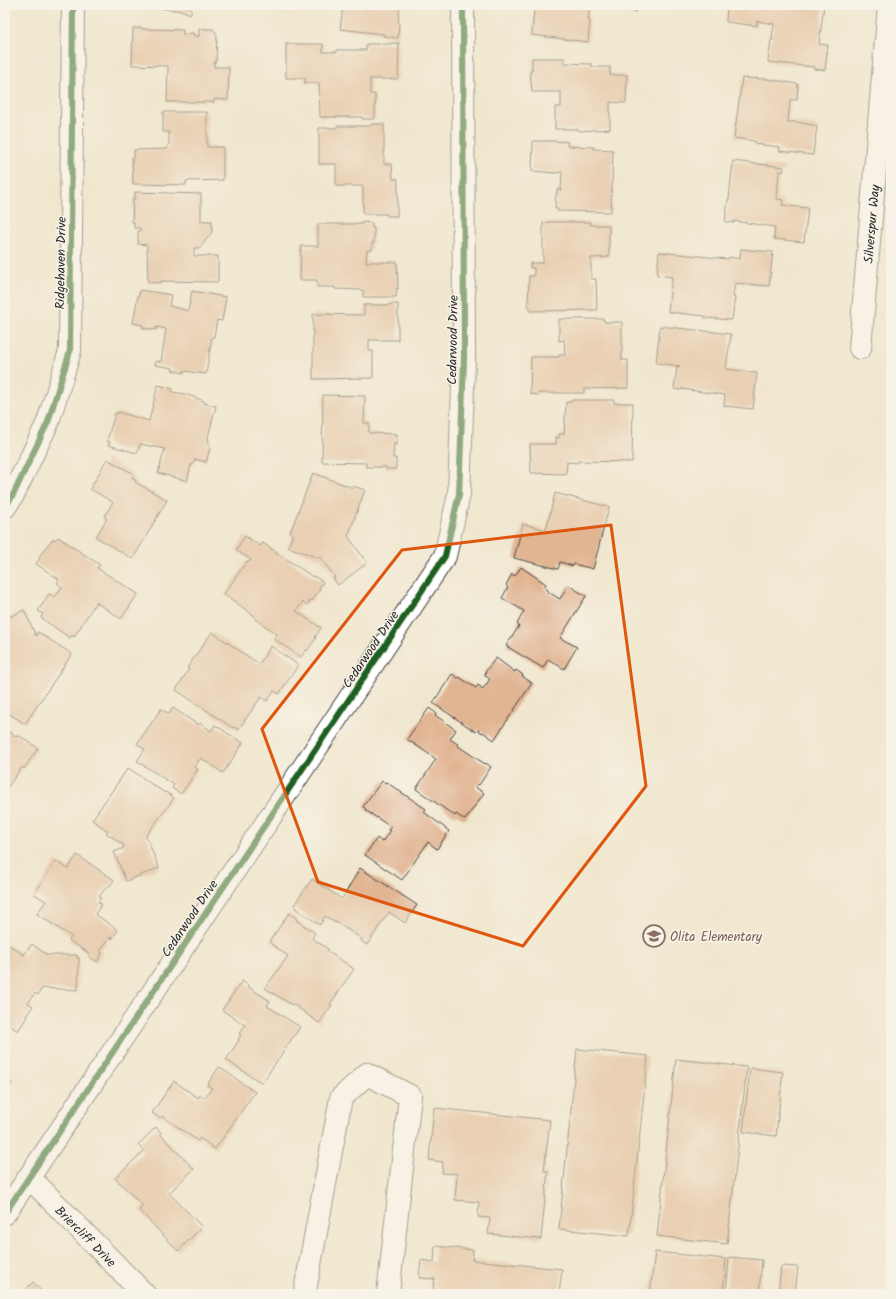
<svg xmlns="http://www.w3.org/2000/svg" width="896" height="1299" viewBox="0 0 896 1299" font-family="Kalam,sans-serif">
<rect width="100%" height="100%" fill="#f7f3e8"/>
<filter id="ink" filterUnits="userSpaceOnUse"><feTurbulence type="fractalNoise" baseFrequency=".025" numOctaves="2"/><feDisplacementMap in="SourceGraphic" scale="8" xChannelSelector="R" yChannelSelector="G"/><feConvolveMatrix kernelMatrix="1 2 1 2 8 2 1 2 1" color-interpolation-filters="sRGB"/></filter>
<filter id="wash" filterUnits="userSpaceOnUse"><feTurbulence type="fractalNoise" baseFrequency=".012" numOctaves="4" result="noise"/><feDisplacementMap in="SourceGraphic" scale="16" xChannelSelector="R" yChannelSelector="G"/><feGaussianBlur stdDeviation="0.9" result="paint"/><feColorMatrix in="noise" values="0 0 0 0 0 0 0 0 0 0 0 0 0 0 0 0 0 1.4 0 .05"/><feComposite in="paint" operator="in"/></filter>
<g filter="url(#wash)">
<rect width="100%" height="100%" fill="#f1e7cf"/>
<g id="blocks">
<!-- building -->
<path fill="#e1b492" d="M137,5H191V14L183,11Z
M344,5H400L398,23H399L398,38L383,36L384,34L340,29L343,7L344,8Z
M543,5H590L588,20H590L588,42L532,35L534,9H543Z
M606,5H637L636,12L606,9Z
M727,5H824L819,44L828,45L825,70L814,69V67L768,62L771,40H773V38H772L774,24L757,21V26L726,22Z
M133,28H142V29L183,30V35L193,33L194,36H199V29H213L217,34L216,62H214V67H229L228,100L214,99V102H167L168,66L132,65Z
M391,43H399L398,79H370V94H375V119H362V117H320L319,83H305V78H286V44H323V52H337V50H366V44H391Z
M532,58H564V63L592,64V67H610V75H627L626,103L610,102V129L579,131L578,129H555V107H561V92H532L530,71H532Z
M742,78L767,79L798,84L797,100H790L788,122H797L817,126L813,155L779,151L780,147L755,144V141L734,138Z
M163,112H207V147H223V180L186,181V185L133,184L132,157H134V150L167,149L168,145H169V132H163Z
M371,124H384V164H392L393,179H398L397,216H387V214H363V186H336V164H319V128H337V126H371Z
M533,141H554L568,142L567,146L594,147L593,149L613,150L611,212L557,211V208H555L556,194H557V189L561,190L562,172L554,173L532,171Z
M733,161L784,167L783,172L779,171L777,199L783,200L782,205L808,208L804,242L774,239L775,227L734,221V223L725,222L728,199H729Z
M135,192L201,194V221H212V232L200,248H194V256H218V282L161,281V283L148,282L147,245L138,244V231H140V228H134V222H132L133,198L135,199Z
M362,222L372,223V228H374V243H372V250H367L366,262H397L398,289L397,288L396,297H363V290L335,289V287H317V280H300L301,246H318V224H362Z
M548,222H590V225H609V257L591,258V279H596L597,310L530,311V307H528L529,276H534V268H530V263H543V223Z
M741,249L773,252L769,286L735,283L733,297H735L732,320L705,318V316L668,312L672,277L657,275L659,252L728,259L729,257L740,259Z
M140,290L171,295L169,306L188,311L192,291L226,297L222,321L217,320L214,337H212L206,374L184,371V373L172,370L173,368L155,365L156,361L161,362L166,329L156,327V330L143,328V325L133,323L138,295H139Z
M390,304H398V340H369V351H373V378L313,379V314L364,315V305H390Z
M559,319H604V322H622V360H628V388L584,389V393H538V395L530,394L531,357H559V355H565L564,340L559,341Z
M660,326L731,334L726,369L757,373L753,409L724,406L725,395L681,389V390L674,389L677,367L680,366L656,363Z
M158,385L173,389L172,392L185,394L204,401V403L216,406L208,437L210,448L206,462L195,459L193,465H191L187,481L158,473L165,449L140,444L137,453L108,445L110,442L107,441L115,413L117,414L118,412L149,421Z
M323,395L365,396L364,423H369V433L397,434V444H394L393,458H396V469H386V467H366V463L322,462Z
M572,400H614V403H633L632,462L578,461V463L567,462L566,474L531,473L530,444H556V437L559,438V434H564L566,402H572Z
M107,459L134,474L132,478L136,480L135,482L167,500L133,559L96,537L107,518L104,517L113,502L90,489Z
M313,473L353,488V486L365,490L348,536L367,563L338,585L333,578L335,577L320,557L319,558L288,547L293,534L290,533Z
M555,493L609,507L593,569L574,564L573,566L560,562L558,569L514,558L523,524L546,530Z
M245,536L260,546L263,543L313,577L314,576L323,582L319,588L320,589L312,601L310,600L307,605L303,602L296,611L321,628L315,637L316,638L307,651L306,650L301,657L274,639L277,634L255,619L256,617L224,594L247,561L249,562L251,560L236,550Z
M58,537L100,565L97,568L138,594L121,619L96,602L74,637L72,635L70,638L41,618L43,614L38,611L49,594L55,597L62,587L57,583L59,579L36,564L40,558L39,557L48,544H49L53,539L55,540Z
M521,567L546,584L544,587L548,590V592L560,599L568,585L586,596L560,638L577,647L564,669L548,659L543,668L506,646L519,626L517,624L524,611L502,598L508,587L506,585L512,574L515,576Z
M24,610L36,636L38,632L72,654L25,724L5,711V619Z
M212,632L259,664L271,646L298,665L279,694L274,691L267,701L261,697L238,730L234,727L233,728L176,690L189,669L187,668Z
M496,658L515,672L516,670L523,675L522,676L532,683L494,740L483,732L482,733L478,730L476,732L433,703L452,674L458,678L459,677L476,688L478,685L483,689L490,679L484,675L486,673L485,672Z
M173,708L198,725L200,723L211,731L215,725L243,743L223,773L201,758L194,767L198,769L181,794L172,788L174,785L137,761L145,749L137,744L161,709L169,714Z
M429,708L436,713L435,715L456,730L450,739L459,745L458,746L485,764L486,763L491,767L479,785L478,784L475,787L484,793L465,820L456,814L455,816L416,789L436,759L407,739Z
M5,729L17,737L18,735L38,748L24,769L22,767L8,787L5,785Z
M128,768L165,793L166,792L174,798L146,836L159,868L126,881L114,852L124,848L123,844L106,833L108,831L92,820Z
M382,781L385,783L386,782L426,809L424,812L449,831L437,849L428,842L402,880L365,855L377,838L382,842L390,831L388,830L391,827L365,810L366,809L363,807L366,802Z
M77,855L114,880L108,888L106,887L99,897L101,898L98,902L102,904L95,914L118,930L112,939L110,937L100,951L102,953L97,962L88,956L90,954L69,940L72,937L37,914L46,901L34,894L56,861L68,869Z
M360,868L417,905L405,923L389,912L367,945L361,941L362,939L336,922V923L325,916L320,925L295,908L296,906L294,905L312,879L342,899Z
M289,913L297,919L296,920L315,933L312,938L328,949L327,951L354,969L330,1004L332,1005L319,1023L293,1004L292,1005L265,988L288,956L269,942Z
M32,944L47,955H77V958H79L78,990L42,988L38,995L35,993L28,1003L33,1006L26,1016L27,1017L18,1031L7,1023L9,1021L5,1018V950L9,945L24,955Z
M242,981L248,985L247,986L270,1001L267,1006L300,1027L262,1083L226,1060L239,1040H238L241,1035L239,1034L245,1025L222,1010Z
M577,1049L648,1056L629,1236L559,1229Z
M676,1059L747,1067L727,1244L657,1236Z
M219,1067L255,1092L215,1149L200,1138L198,1141L162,1116L160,1118L152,1113L174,1081L198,1098L200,1095L204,1098L212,1088L207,1085Z
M750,1068L783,1072L776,1136L743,1132Z
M5,1079L12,1083L5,1093Z
M434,1108L550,1120L544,1171H548L541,1239L488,1234L490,1218L478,1217L479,1202L455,1200L457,1174L442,1173L443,1162L429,1160Z
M156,1127L161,1133L160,1134L194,1169L169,1193L202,1227L178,1251L139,1210L143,1206L115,1178L144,1151L138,1145Z
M435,1246L473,1250L472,1260L562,1269L559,1294H432L435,1279L419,1278L421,1260L434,1262Z
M655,1252L726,1259L723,1294H650Z
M729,1257L762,1260L759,1294H726Z
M781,1266L798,1267L795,1294H778Z
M33,1282L44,1294H21Z"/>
</g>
</g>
<g filter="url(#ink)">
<use href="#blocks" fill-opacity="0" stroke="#494744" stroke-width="1"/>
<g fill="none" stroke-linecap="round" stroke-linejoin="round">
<!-- minor casing -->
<g stroke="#494744" stroke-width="24">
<path id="minor" d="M860,348L889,5
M5,507L13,495L48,422L70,351L73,5
M29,1177L144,1294
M5,1213L445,556L459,494L464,360L463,5
M306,1294L305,1291L341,1098L367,1074L410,1096L388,1294"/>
</g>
<!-- minor -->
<use href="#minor" stroke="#fff" stroke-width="22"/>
<!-- cycleway casing -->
<g stroke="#f7f3e8" stroke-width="8">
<path id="cycleway" d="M5,507L13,495L48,422L70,351L73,5
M5,1213L445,556L459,494L464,360L463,5"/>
</g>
<!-- cycleway -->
<use href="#cycleway" stroke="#1b5e20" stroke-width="6"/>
</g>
</g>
<!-- marked area -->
<path d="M0 0H896V1299H0ZM611,525L646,786L523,946L318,882L262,729L402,550Z" fill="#f1e7cf" fill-opacity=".55" fill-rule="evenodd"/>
<path fill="none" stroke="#df570e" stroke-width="3" stroke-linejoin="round" d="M611,525L646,786L523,946L318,882L262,729L402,550Z"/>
<!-- icons -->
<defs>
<g id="school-ring" transform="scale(1.15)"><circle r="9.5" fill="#f7f3e8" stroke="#8d6e63" stroke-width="1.5"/><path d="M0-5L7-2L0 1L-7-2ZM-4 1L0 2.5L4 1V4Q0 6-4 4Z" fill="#8d6e63"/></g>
</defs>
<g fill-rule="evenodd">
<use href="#school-ring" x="654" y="936"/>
</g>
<g text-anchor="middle" stroke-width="3" stroke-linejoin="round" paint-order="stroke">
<!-- street labels -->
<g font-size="13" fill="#2b2b2b" stroke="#f7f3e8">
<text transform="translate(871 224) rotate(-85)" y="5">Silverspur Way</text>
<text transform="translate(60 263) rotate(-89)" y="5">Ridgehaven Drive</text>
<text transform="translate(452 340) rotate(-89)" y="5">Cedarwood Drive</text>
<text transform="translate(370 649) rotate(-56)" y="5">Cedarwood Drive</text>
<text transform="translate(189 918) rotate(-56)" y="5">Cedarwood Drive</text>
<text transform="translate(86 1236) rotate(45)" y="5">Briercliff Drive</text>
</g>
<!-- education labels -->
<g font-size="13" fill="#785e54" stroke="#f7f3e8" text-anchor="start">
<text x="670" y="941">Olita Elementary</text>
</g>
</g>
<!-- margin -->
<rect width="896" height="1299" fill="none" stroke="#f7f3e8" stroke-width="20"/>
</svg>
